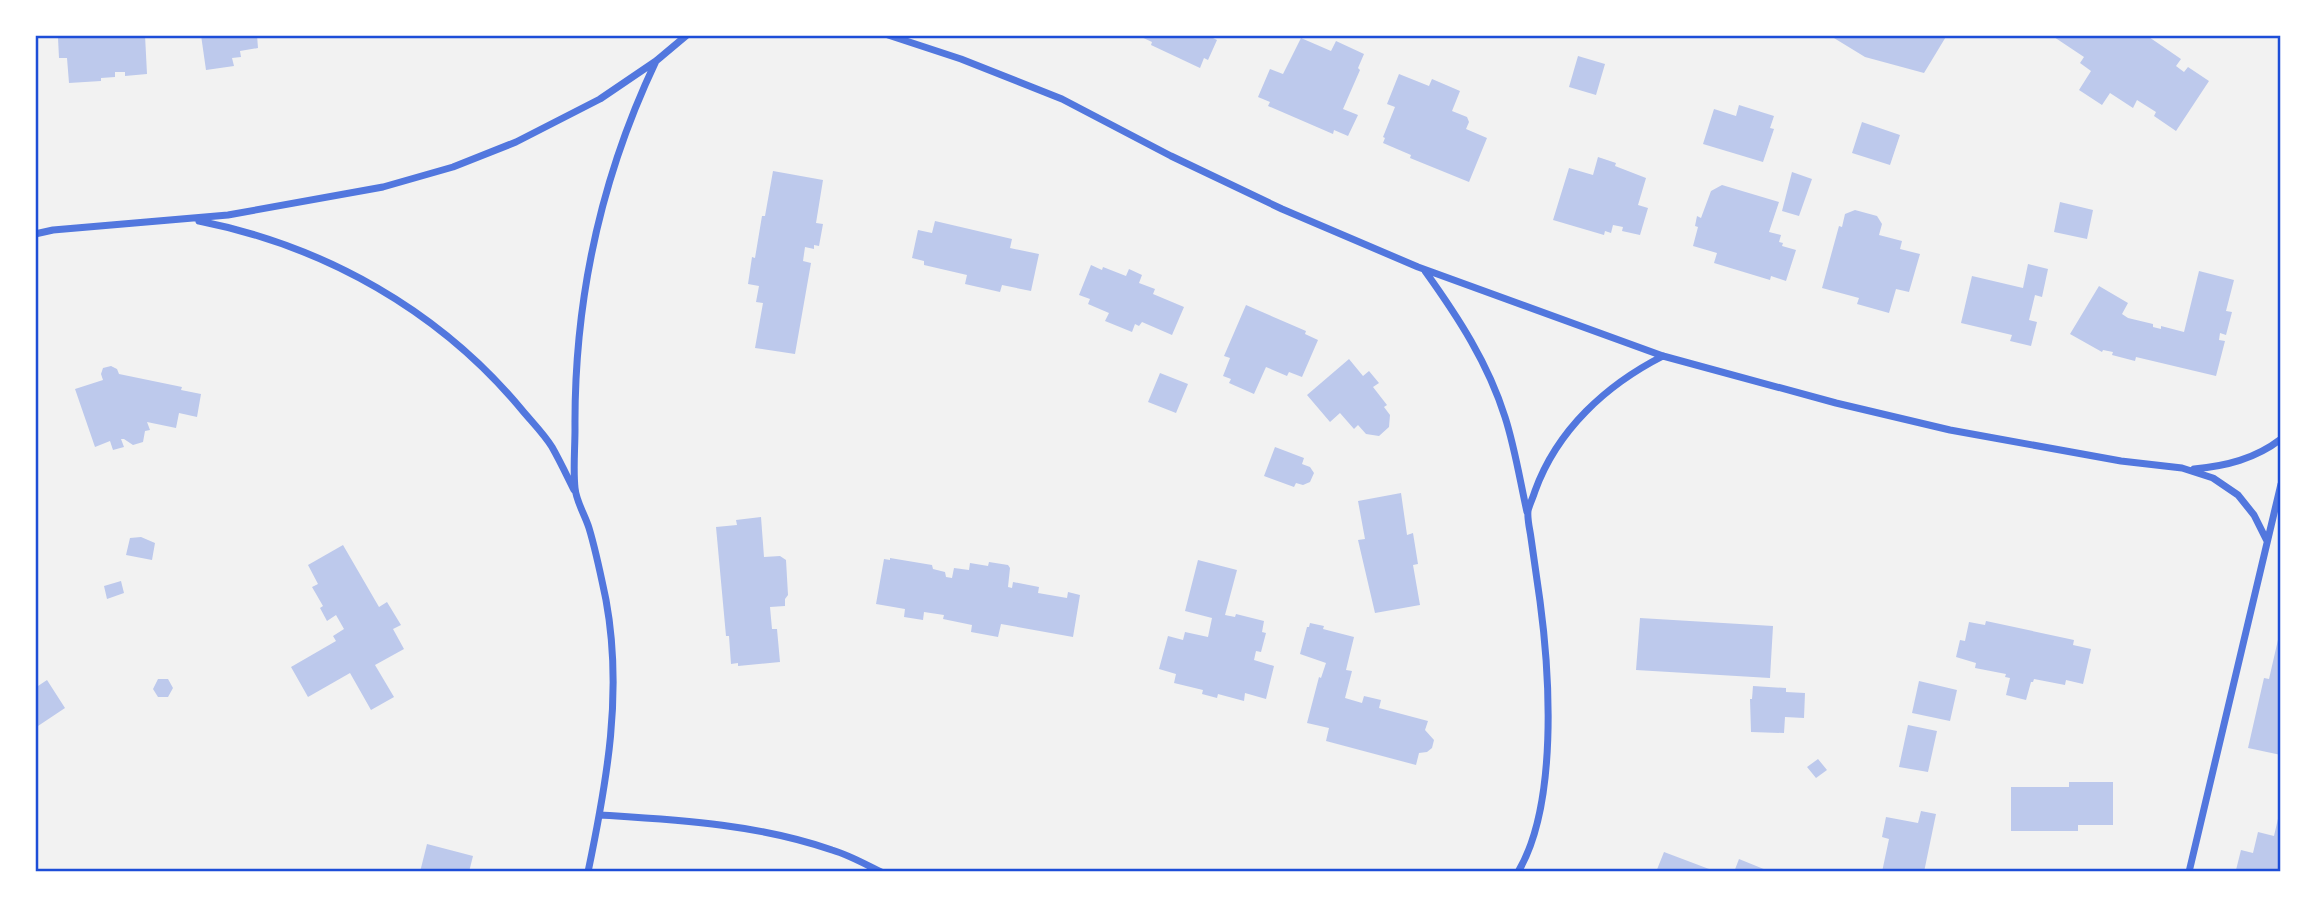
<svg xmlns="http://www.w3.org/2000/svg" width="2316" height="907" viewBox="0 0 2316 907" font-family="'PT Sans',sans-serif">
<rect width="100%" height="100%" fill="#f2f2f2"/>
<!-- building -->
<path fill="#bdc9ec" d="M66,35H145L147,74L125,76V72H115V77L101,78V81L69,83L67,58H59L58,38H66Z
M201,35H257L258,48L240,51L241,57L232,58L234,66L206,70Z
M1137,35H1215L1213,38L1217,40L1208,60L1204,58L1200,68L1151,45L1152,42Z
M1829,35H1947L1924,73L1865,57Z
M2051,35H2146L2181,59L2176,66L2184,72L2188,67L2209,81L2176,131L2154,116L2156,112L2137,100L2133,108L2110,93L2102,105L2079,90L2091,71L2080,63L2084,57Z
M1301,38L1331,51L1336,41L1364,54L1358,68L1360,70L1343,109L1358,115L1348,136L1334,130L1333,134L1268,106L1270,102L1258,97L1270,69L1283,74Z
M1578,56L1605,64L1596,95L1569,87Z
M1399,74L1429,86L1432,79L1460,91L1452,111L1467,117L1469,122L1466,129L1487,138L1469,182L1410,158L1411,155L1383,143L1385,138L1383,137L1395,107L1387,104Z
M1739,105L1774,116L1770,128L1774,129L1763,162L1703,144L1714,109L1736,116Z
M1862,122L1900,135L1890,165L1852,153Z
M1598,157L1616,163L1615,166L1646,178L1638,205L1648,208L1640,235L1622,231L1623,227L1613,225L1611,233L1605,231L1604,235L1553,220L1569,168L1593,175Z
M773,171L823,180L816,223L823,224L819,246L814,245V249L805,247L803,261L811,263L795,354L755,348L763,303L756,302L759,286L748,284L752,257L755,258L762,216H765Z
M1792,172L1812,179L1799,216L1782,211Z
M1722,185L1779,202L1769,232L1781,235L1779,242L1783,243L1782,246L1796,250L1786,281L1771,276L1770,280L1714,263L1717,253L1693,246L1698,227L1695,226L1697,216L1701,218L1711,191Z
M2060,202L2093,210L2087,239L2054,232Z
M1855,210L1877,216L1882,224L1879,235L1902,241L1900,249L1920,254L1909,292L1896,289L1889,313L1857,304L1859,298L1822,288L1839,226L1842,227L1845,214Z
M935,221L1012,239L1010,248L1039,254L1031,291L1002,285L1000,292L965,284L967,275L924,265V261L912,258L918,230L932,233Z
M2028,264L2048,269L2042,297L2035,295L2029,320L2037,322L2031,346L2010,341L2012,335L1961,323L1972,276L2023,288Z
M1091,265L1102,270L1103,267L1126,276L1129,269L1142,275L1139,283L1155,289L1153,294L1184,307L1172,335L1142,322L1139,326L1135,324L1132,332L1105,321L1109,313L1088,304L1090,299L1079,295Z
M2199,271L2234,280L2226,311L2232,312L2226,335L2220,333L2219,340L2225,341L2216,376L2136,357L2135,361L2112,355L2113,352L2103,350L2102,352L2070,334L2099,286L2128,303L2122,314L2128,318L2153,324V327L2161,329V326L2184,332Z
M1246,305L1306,331L1305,334L1318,340L1302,377L1289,372L1287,376L1266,367L1254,394L1229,383L1231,379L1223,376L1230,358L1224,356Z
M1349,359L1363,376L1369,371L1379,383L1373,387L1387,405L1384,407L1390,415L1389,427L1379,436L1366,434L1358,425L1354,429L1340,413L1330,422L1307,395Z
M111,366L117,369L119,374L182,387L181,390L201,394L197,417L179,413L176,428L147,422L150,430L145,431L143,442L133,445L124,439H121L124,447L113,450L110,441L95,447L75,389L103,380L101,374L103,368Z
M1160,373L1188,384L1176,413L1148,402Z
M1275,447L1304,458L1302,464L1310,467L1314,473L1310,482L1303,485L1296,483L1294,487L1264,476Z
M1401,493L1407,535L1413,533L1418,564L1413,565L1420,605L1375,613L1358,540L1365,539L1358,501Z
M761,517L764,557L780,556L786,560L788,595L785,599V606L770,607L772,629H777L780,662L738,666V663L731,664L729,636H726L716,527L737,525L736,520Z
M141,537L155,543L152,560L126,555L130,538Z
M343,545L379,607L387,602L401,625L393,629L404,649L375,665L394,697L371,710L350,673L308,697L291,667L336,641L333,636L344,629L336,615L327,621L320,608L323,606L312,587L318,584L308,565Z
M890,558L932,565L933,569L945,572L946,577L952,578L954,568L969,570L970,563L988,566L989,562L1008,565L1010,568L1008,587L1012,588L1013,582L1039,587L1038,593L1067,598L1068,592L1080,595L1073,637L1001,624L998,637L971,632L972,625L943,619L944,615L924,612L923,620L904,617L905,609L876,604L884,559L890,560Z
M1198,560L1237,570L1225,615L1235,617L1236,614L1264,621L1262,632L1266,633L1261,652L1256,651L1254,660L1274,666L1266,699L1245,693L1244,701L1218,694L1217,698L1202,694L1203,690L1174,683L1176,674L1159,669L1168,636L1183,640L1185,632L1208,637L1212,618L1185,611Z
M121,581L124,593L107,599L104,586Z
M1640,618L1773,626L1770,678L1636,670Z
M1986,621L2074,640L2073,645L2091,649L2083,684L2066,680L2065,685L2034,679L2033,682H2031L2026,700L2006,695L2010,678L2005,677L2006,674L1975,668L1976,663L1956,657L1960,640L1965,641L1969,622L1985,625Z
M1310,623L1324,626L1323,629L1354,637L1346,670L1352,671L1345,698L1362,703L1364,696L1381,700L1379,708L1428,721L1425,730L1434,740L1432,748L1427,752L1419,753L1416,765L1326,741L1329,728L1307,723L1319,677L1321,678L1326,663L1300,654L1307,627H1309Z
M2280,631H2281V755L2248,748L2264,678L2269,679Z
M158,679H168L173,688L168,697H158L153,689Z
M47,680L65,708L38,726L35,722V688Z
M1919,681L1957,690L1950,721L1912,713Z
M1753,686L1786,688V692L1805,693L1804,718L1785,717L1784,733L1751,732L1750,699H1752Z
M1908,725L1937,731L1928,772L1899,767Z
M1818,759L1827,770L1816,778L1807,767Z
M2069,782H2113V825H2078V831H2011V787H2069Z
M2280,810L2281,872H2246L2236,870L2241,850L2253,853L2258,832L2274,836Z
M1921,811L1936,814L1924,872H1882L1889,839L1882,837L1886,817L1918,823Z
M427,844L473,856L469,872H420Z
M1664,852L1717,872H1656Z
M1739,859L1771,872H1734Z"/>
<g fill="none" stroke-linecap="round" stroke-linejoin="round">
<!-- minor -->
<path stroke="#5277de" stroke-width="7" d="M888,35L961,59L1062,99L1171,156L1282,209L1418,267L1663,356L1836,403L1950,430L2121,461L2182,468L2213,478L2238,495L2254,515L2267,541
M199,221C325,246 440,311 522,410C532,422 544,434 552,447C560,461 567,476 574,490
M35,234L53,230L228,215L383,187L453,167L516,142L600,99L656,61L687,35
M1425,271C1458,317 1488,363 1505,417C1515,448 1520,481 1527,512
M2194,469C2226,466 2255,459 2281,439
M600,815C679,820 757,824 832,850C849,855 865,864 881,872
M588,872C607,781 623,692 606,600C601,576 596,551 589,528C585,515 576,501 575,488C573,469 575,449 575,429C574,300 600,179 656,61
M1518,872C1558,805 1550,676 1540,601C1537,580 1534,559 1531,538C1530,530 1527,519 1528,511C1529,505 1533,498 1535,491C1557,430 1606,385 1663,356
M2189,872L2281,484"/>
</g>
<!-- border -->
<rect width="2316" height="907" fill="none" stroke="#ffffff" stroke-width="74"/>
<rect x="37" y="37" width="2242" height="833" fill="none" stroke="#1d4ed8" stroke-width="2.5"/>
</svg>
